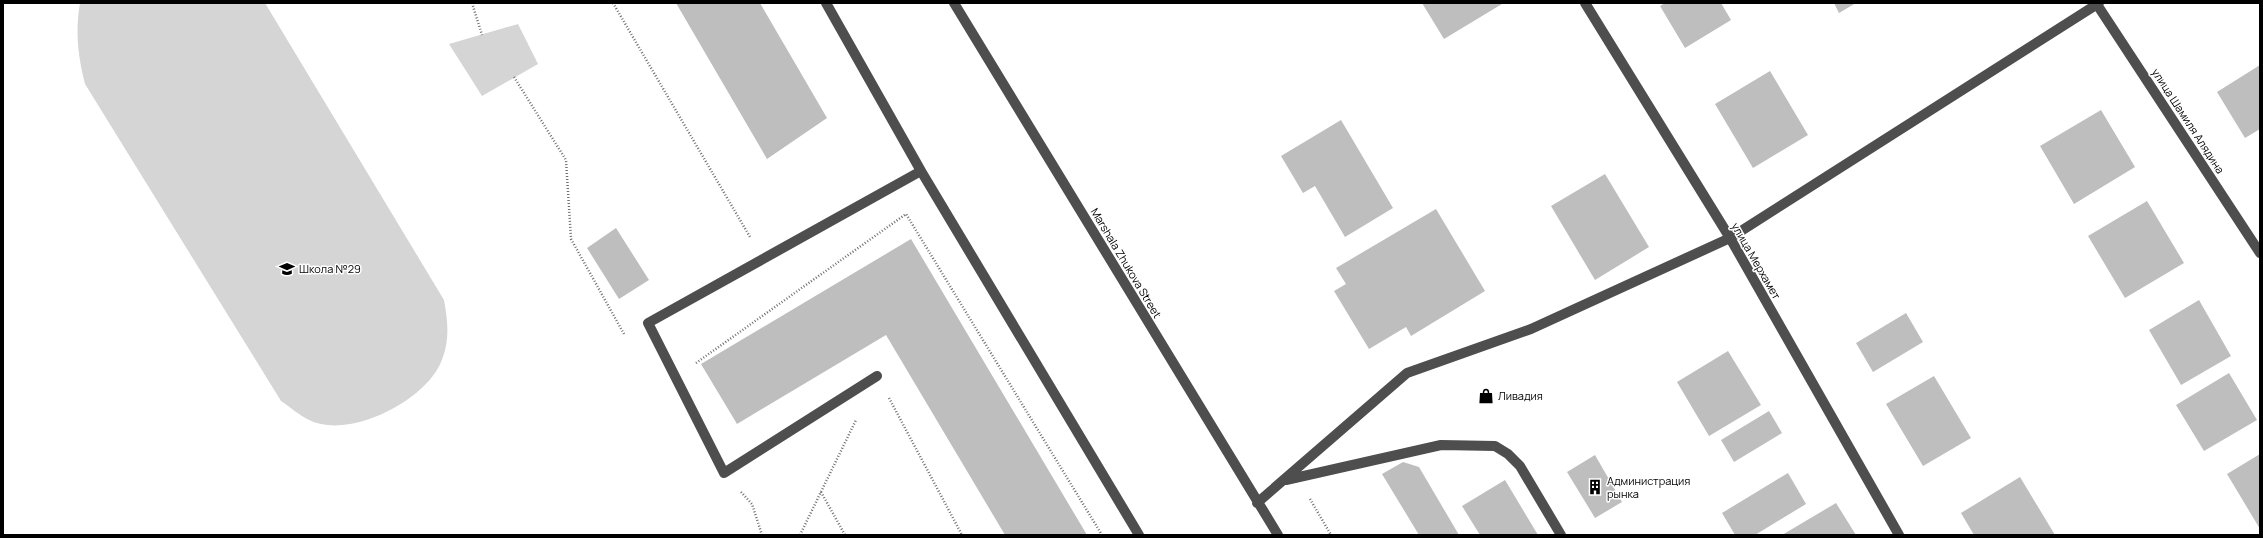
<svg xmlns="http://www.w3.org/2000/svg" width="2263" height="538" viewBox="0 0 2263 538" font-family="Manrope,sans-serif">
<rect width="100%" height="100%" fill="#fff"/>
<!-- green -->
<path fill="#d5d5d5" d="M80,3H265L444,300C448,322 450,341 441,362C425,401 349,440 309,420C299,415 290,407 281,401L85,84C78,56 75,32 80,3Z
M518,24L538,64L482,96L449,44Z"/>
<!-- building -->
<path fill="#bebebe" d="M676,3H760L827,118L767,159Z
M1422,3H1501L1502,4L1444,39Z
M1665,3H1721L1731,20L1685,48L1660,6Z
M1834,3H1856L1839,13Z
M2260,65V129L2245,138L2217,92Z
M1770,71L1808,135L1753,168L1715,104Z
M2101,110L2135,167L2074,204L2040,146Z
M1341,120L1393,208L1345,237L1315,186L1303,193L1281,156Z
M1605,174L1649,247L1595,280L1551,206Z
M2147,201L2184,263L2125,298L2088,236Z
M1436,209L1485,291L1411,336L1406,327L1369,349L1334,291L1346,284L1336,268Z
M616,228L649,280L619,299L587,248Z
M911,239L1087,535H1005L886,335L737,424L701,364Z
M2199,300L2231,356L2181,385L2149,330Z
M1906,313L1923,342L1873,372L1856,343Z
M1728,351L1761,405L1709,436L1677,382Z
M2229,373L2257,420L2204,451L2176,405Z
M1934,376L1971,438L1923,466L1886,404Z
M1769,411L1782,433L1734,462L1721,440Z
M2260,454V529L2227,474Z
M1595,455L1622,502L1595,518L1567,472Z
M1403,462L1419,467L1459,535H1419L1382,474Z
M1788,473L1806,504L1755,535H1735L1722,513Z
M2020,477L2055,535H1974L1961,513Z
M1505,480L1538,535H1480L1462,506Z
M1836,503L1856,535H1782Z"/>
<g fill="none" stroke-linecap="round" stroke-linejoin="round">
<!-- path -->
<path stroke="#707070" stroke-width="2.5" stroke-dasharray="1 2" stroke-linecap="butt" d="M472,3L482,35
M613,3L750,237
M514,77L566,160L571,239L624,334
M696,363L906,214L1102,535
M889,398L962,535
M741,492L752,504L762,535
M821,492L845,535
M1310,499L1331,535
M800,535L856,420"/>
<!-- minor -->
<path stroke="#4e4e4e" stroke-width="10" d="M826,3L921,171L1139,535
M954,3L1278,535
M1585,3L1730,238L1899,535
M2096,3L2260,253
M877,376L724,473L648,323L921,171
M1286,480L1441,445L1495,446L1508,454L1520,466L1561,535
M1257,503L1407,373L1531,329L1730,238L2099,3"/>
</g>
<!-- icons -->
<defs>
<g id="school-bare" transform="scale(1.2)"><path d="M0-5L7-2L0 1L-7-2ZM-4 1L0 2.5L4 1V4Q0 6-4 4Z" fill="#000" stroke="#fff" stroke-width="2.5" paint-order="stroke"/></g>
<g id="shop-bare" transform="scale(1.2)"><path d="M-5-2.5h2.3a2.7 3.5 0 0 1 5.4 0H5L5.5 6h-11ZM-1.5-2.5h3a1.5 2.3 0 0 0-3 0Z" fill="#000" stroke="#fff" stroke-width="2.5" paint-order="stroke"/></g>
<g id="building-bare" transform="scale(1.2)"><path d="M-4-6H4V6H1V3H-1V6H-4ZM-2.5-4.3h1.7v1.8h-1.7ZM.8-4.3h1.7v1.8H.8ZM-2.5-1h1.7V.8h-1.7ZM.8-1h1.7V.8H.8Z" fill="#000" stroke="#fff" stroke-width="2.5" paint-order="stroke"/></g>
</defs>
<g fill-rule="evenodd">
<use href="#school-bare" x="287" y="269"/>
<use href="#shop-bare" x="1486" y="396"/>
<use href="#building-bare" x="1595" y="487"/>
</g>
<g text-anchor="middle" stroke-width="3" stroke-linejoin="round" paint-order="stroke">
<!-- street labels -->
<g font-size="11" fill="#000" stroke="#fff">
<text transform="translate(2188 121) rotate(57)" y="4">улица Шамиля Алядина</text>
<text transform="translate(1756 261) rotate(60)" y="4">улица Мерхамет</text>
<text transform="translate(1126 263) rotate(59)" y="4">Marshala Zhukova Street</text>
</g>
<!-- poi labels -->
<g font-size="11" fill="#000" stroke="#fff" text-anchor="start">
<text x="299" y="273">Школа №29</text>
<text x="1498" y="400">Ливадия</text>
<text x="1607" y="485">Администрация<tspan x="1607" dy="13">рынка</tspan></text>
</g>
</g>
<!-- border -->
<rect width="2263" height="538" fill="none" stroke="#000000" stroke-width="8"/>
</svg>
